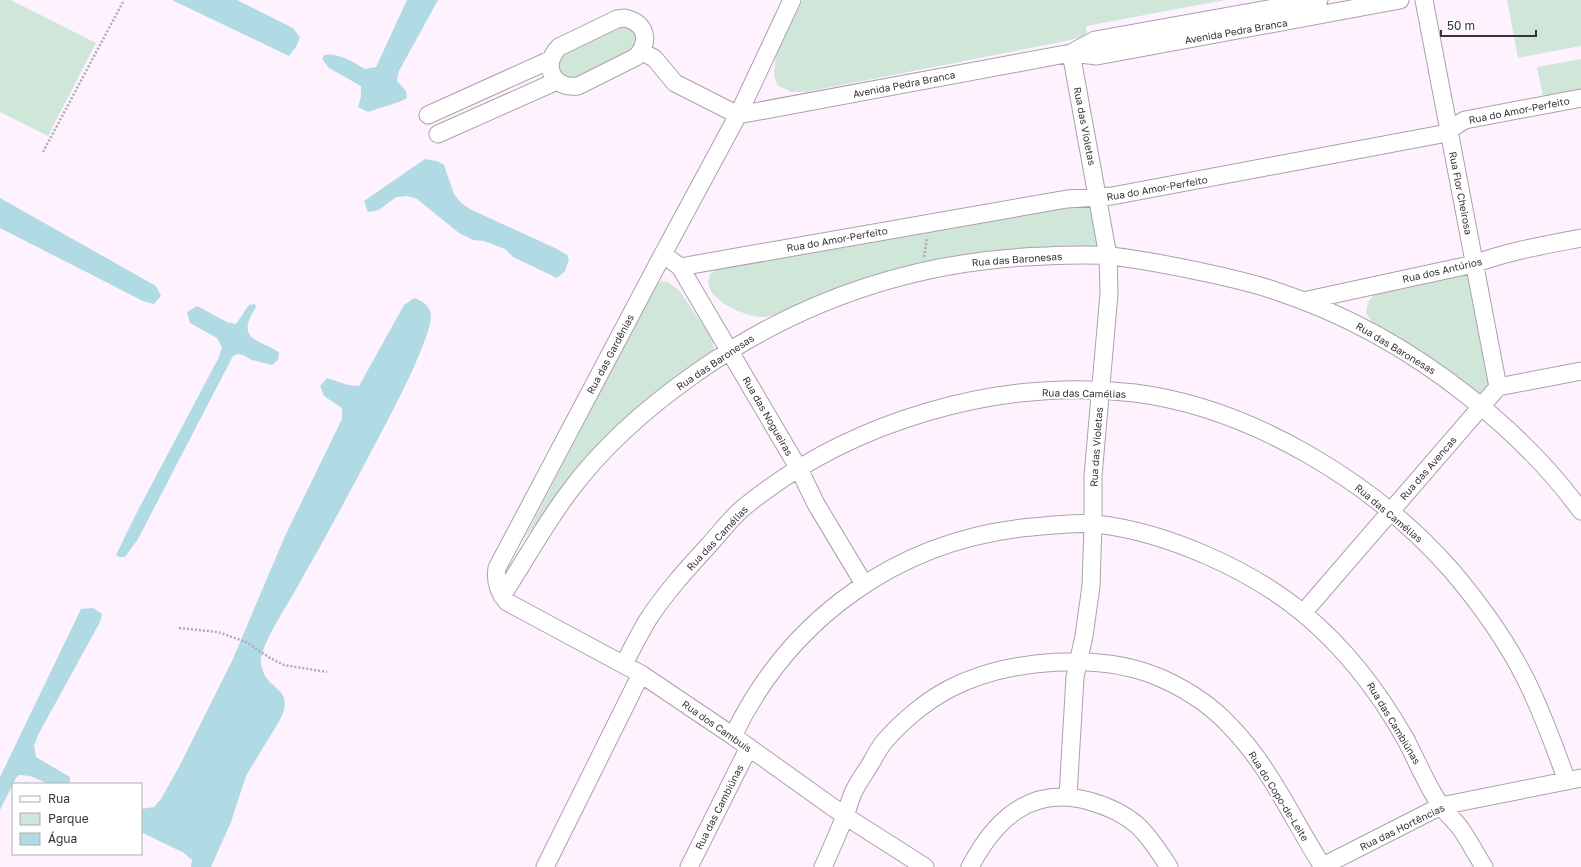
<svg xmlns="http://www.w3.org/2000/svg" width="1581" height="867" viewBox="0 0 1581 867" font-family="'Golos Text',sans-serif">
<rect width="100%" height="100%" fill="#fef2fe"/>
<!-- green -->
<path fill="#d0e6d9" d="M0,0H11L96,43L48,136L0,112Z
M803,0H1225L1086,26L1087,36L1061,42L806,92H791L777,85L774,74L776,55Z
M1507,0H1581V46L1518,58Z
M624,26L633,30L637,38L632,51L576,78H566L559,71L558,62L563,53L619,27Z
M1581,59V94L1544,101L1537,67Z
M1089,202L1095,203L1101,244L1098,247C1030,246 965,250 899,268C888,271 876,277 865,281C843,289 822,297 800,305C789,310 775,317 762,317C745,317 699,298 710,275C711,273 715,270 717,269Z
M1469,272L1490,385L1480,397L1424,355L1372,322L1366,313L1368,302L1376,292Z
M666,281L678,289L713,339L714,353L560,494L524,539L655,287L660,282Z"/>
<!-- water -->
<path fill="#b0dbe5" d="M172,0H237L293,28L300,37L296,47L289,56Z
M407,0H438L399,71L397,81L406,91L407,98L399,102L368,112L358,107L361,97V86L329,68L322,59L324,55C337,52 354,62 365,69L376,67Z
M425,159L437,161L444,165L454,194L461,203L470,209L557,249L567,255L569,259L565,271L557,278L513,257L505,249L484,241L473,240L459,233L417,199L407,196L396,197L379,210L368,212L364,201Z
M0,198L156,286L161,296L154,304L143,301L0,228Z
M414,298C421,301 427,303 430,311C438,326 391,415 381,433C355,483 328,533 300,582C289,603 266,636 261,658C260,661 261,664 262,667C266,691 295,686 281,718L246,776L231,822L211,867H191L192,860L184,853L141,832V809L154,807L161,799L180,765L232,661L285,536L342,419V408L324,396L320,386L327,378L348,385L359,386L404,305Z
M255,304L256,307C236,339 255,338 279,352L278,360L272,365L252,360L243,355L238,354L233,356L138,539L125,557H119L116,555L136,514L218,359L222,348L217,338L190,323L187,312L197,306L227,322L236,324L249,305Z
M93,608L102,614L100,622L38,735L34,746L36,757L70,777V784H49L30,776L19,775L16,778L0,810V777L81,609Z"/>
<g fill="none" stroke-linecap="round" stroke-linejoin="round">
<!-- minor casing -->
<g stroke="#aba1ac" stroke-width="19">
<path id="minor" d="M792,0L738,115L663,254L497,568C495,581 499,593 507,602L641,674L733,736L845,816L925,867
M1424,0L1498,387
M625,18C646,23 651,41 636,57L578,86C553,89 541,66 559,47L617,19Z
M642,52L654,58L675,83L738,115
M1071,53L1095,40L1319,0
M428,115L550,60
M738,115L1071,53L1097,56L1400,0
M438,134L557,81
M671,260L680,267L799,469L816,504L864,584
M680,267L1067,199L1112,196L1442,134C1450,131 1457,124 1465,120L1581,98
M1303,301L1474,264C1509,251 1545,245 1581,238
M502,596C524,562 545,524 569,492C603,446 649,406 696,373C801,299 918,260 1046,256C1068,255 1090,254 1111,256C1143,260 1175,266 1207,273C1230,278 1253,283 1276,291C1346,314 1410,350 1468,396C1510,429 1549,467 1581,511
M1303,613L1498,387L1581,371
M624,664C631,650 639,635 647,621C665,593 687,569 709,545C720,533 730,519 743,508C849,421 998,377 1135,393C1252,408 1375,483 1452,571C1479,603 1506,640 1525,678C1542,711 1554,746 1567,781
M733,736C790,617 900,539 1032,527C1053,525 1076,522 1096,524C1166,532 1250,569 1304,614C1346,649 1379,692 1406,740C1417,761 1428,788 1441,806C1447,814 1455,821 1461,829C1469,841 1476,854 1484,867
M1068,796L1075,677L1084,636L1091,586L1093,524V476L1109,294L1108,256L1071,53
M545,867L641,674
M689,867L749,747
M823,867C831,850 838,833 845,816C848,808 850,800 853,793C858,782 865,773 871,763C875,756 879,748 884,742C901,722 926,701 949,689C1007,659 1102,651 1163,679C1187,690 1213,707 1231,727C1270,767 1293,820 1323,867
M970,867C995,819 1031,785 1089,801C1107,806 1123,813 1137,825C1150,837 1160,853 1169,867
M1321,867L1441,806L1581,778"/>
</g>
<!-- path -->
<path stroke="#b2a9b2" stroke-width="2.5" stroke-dasharray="2 2" stroke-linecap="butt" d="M43,152L124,0
M924,257L927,238
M179,628L218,632L246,642L270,658L284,665L327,672"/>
<!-- minor -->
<use href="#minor" stroke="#fff" stroke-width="17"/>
</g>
<g text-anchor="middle" stroke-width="4" stroke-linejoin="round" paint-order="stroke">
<!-- street labels -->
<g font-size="10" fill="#373337" stroke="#fff">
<text transform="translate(1236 31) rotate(-10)" y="4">Avenida Pedra Branca</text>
<text transform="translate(904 84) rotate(-11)" y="4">Avenida Pedra Branca</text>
<text transform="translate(1519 110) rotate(-11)" y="4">Rua do Amor-Perfeito</text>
<text transform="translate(1085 126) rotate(79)" y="4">Rua das Violetas</text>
<text transform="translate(1157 188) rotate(-10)" y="4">Rua do Amor-Perfeito</text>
<text transform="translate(1461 193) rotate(79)" y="4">Rua Flor Cheirosa</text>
<text transform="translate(837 239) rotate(-10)" y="4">Rua do Amor-Perfeito</text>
<text transform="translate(1017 259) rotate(-4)" y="4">Rua das Baronesas</text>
<text transform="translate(1442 270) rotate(-13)" y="4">Rua dos Antúrios</text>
<text transform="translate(1396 348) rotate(31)" y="4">Rua das Baronesas</text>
<text transform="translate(610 354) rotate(-62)" y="4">Rua das Gardênias</text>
<text transform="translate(715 362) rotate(-34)" y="4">Rua das Baronesas</text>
<text transform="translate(1084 393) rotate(1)" y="4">Rua das Camélias</text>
<text transform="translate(768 416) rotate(60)" y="4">Rua das Nogueiras</text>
<text transform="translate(1096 447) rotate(-86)" y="4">Rua das Violetas</text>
<text transform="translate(1428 468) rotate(-49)" y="4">Rua das Avencas</text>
<text transform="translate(1389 513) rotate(40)" y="4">Rua das Camélias</text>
<text transform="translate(717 538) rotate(-47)" y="4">Rua das Camélias</text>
<text transform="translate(1394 723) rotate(59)" y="4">Rua das Cambiúnas</text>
<text transform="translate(717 726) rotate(35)" y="4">Rua dos Cambuís</text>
<text transform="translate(1279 796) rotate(58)" y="4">Rua do Copo-de-Leite</text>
<text transform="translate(719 807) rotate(-63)" y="4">Rua das Cambiúnas</text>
<text transform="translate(1402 827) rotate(-26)" y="4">Rua das Hortências</text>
</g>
</g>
<!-- legend -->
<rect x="12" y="783" width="130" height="72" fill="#ffffff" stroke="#afadaf"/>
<rect x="20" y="796" width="20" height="6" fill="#ffffff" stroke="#afadaf"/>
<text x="48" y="803" font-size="12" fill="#373337">Rua</text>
<rect x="20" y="813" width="20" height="12" fill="#d0e6d9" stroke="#afadaf"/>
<text x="48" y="823" font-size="12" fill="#373337">Parque</text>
<rect x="20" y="833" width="20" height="12" fill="#b0dbe5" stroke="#afadaf"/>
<text x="48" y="843" font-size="12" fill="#373337">Água</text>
<!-- scale -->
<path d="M1441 30v6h95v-6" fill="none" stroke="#373337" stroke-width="2"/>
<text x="1447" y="30" font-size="12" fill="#373337" stroke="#ffffff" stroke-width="3" paint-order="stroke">50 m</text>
</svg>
